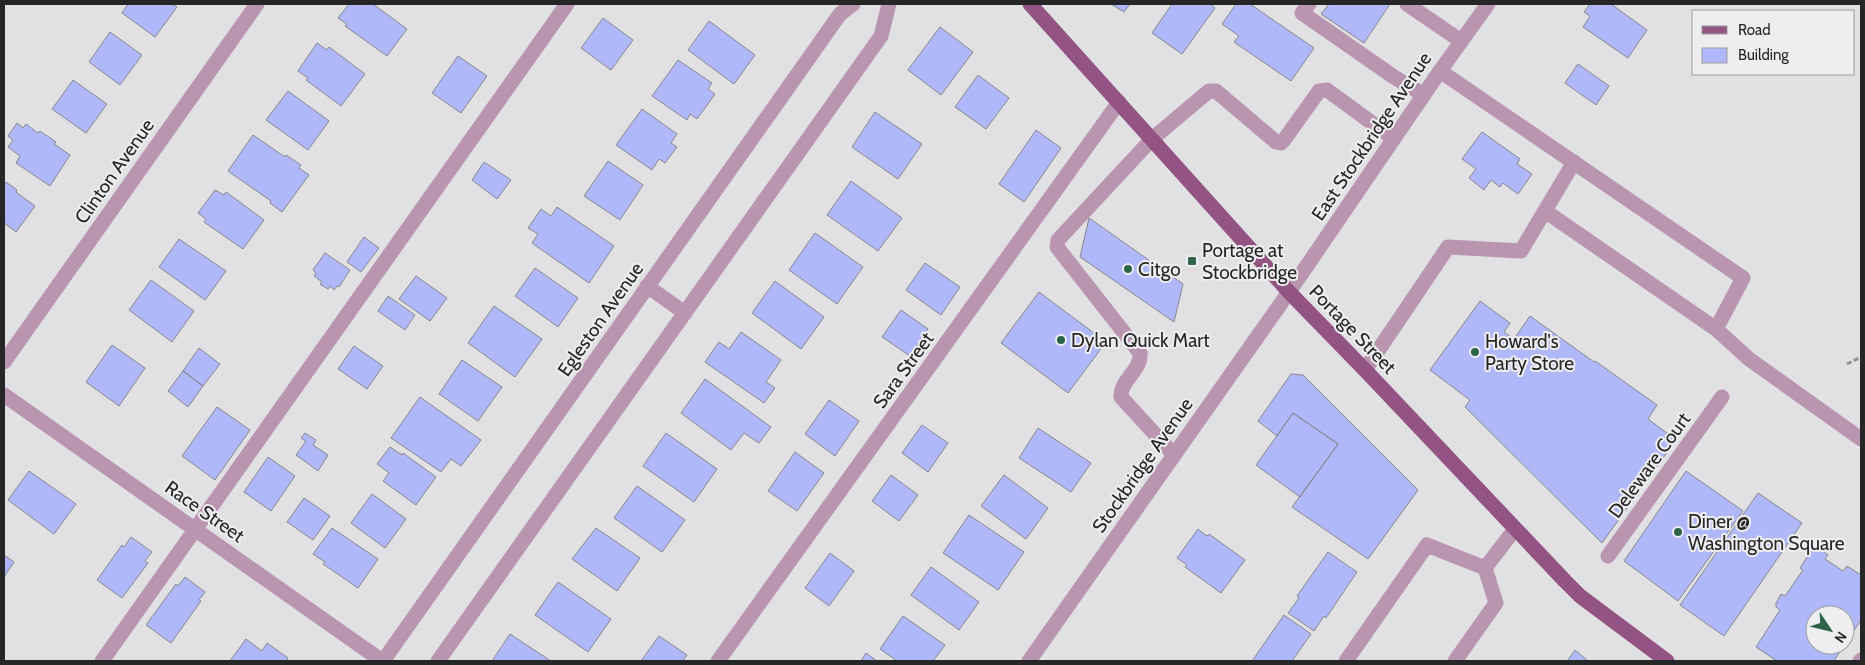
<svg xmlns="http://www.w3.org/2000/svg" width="1865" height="665" viewBox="0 0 1865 665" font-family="Cabin,sans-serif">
<rect width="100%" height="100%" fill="#e1e0e3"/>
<!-- building -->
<path fill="#b0b8fc" stroke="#87888a" d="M128,4H172L177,7L155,37L122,13Z
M349,4H373L407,29L387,56L345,26L347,24L338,18Z
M1111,4H1130L1124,12Z
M1172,4H1210L1215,8L1182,54L1152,33Z
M1236,4H1250L1314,48L1291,81L1234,42L1239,36L1222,24Z
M1329,4H1390L1364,43L1321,14Z
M1590,4H1611L1647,30L1628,58L1583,27L1590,16L1584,12Z
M603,18L633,40L611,70L581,48Z
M709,21L755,55L734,84L688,50Z
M940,27L973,52L941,95L908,70Z
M110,32L142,55L120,85L89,62Z
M317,43L327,50L329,47L365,74L341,106L306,80L308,78L298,71Z
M458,56L487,76L461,113L432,93Z
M678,60L712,83L708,89L715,94L697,119L690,114L687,120L652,96Z
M1578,64L1609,86L1596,105L1565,83Z
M978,75L1009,98L986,129L955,107Z
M73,80L107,104L86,133L52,109Z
M288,91L329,121L308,150L266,120Z
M642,109L677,134L671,143L677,147L665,163L659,159L652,170L616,145Z
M875,112L922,144L898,179L852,147Z
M17,123L23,128L26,124L38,133L40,131L56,142L54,144L70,155L50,186L16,163L20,156L8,147L13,140L8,136Z
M1036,130L1061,148L1024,202L999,184Z
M1482,132L1520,159L1517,164L1532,174L1518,194L1503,183L1500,187L1491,180L1484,190L1469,178L1476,169L1462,159Z
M253,135L285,157L286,155L301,165L299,168L309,175L282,212L270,203L271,201L228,171Z
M608,161L643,185L620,220L584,196Z
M484,162L511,180L497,199L472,180Z
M851,181L902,218L878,251L827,215Z
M6,182L17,190L16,192L35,206L16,232L4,223V184Z
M215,190L224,195L226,192L264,220L243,249L204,222L206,219L198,213Z
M557,207L614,246L589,283L532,243L538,234L528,228L541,209L551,216Z
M1089,218L1183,284L1174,322L1080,257Z
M815,233L863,267L837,304L789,270Z
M364,237L379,248L361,272L347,262Z
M179,239L226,271L205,300L159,267Z
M325,253L350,270L339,287L337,286L334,290L330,286L328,289L320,284L322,282L314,276L316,273L313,270Z
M925,263L960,287L941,315L906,290Z
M535,268L578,298L558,327L515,296Z
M416,276L447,298L430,321L399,299Z
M151,280L194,311L172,342L129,310Z
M775,281L824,317L801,349L752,313Z
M1039,292L1106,342L1068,393L1001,343Z
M388,296L415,315L405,330L378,311Z
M1480,301L1510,323L1504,332L1514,339L1530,316L1594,362L1595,361L1657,405L1648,419L1676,440L1602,543L1465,407L1470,400L1430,370Z
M494,306L542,339L515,377L468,343Z
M901,310L928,329L910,356L882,337Z
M741,332L781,360L766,382L775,388L764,403L705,362L719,342L729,349Z
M112,345L145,368L119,406L86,382Z
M354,346L383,366L367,389L338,369Z
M199,348L220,364L203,386L183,371Z
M462,360L502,387L478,421L439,394Z
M183,371L203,386L188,407L168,391Z
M1291,374L1303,375L1418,490L1368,559L1292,507L1338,444L1293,413L1277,436L1258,421Z
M705,379L771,427L759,443L744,433L731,450L681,413Z
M420,397L481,440L461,466L451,459L441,472L391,438Z
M829,400L859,421L835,456L805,434Z
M217,407L250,430L215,480L182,456Z
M1293,413L1338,444L1300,497L1256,465Z
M922,425L948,443L928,472L902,453Z
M1038,428L1091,463L1071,492L1019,458Z
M305,433L316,440L313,445L328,455L318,471L296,455L306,441L301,438Z
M666,433L717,469L694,502L643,466Z
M390,447L402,455L403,453L436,477L416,505L383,481L389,473L377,464Z
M795,452L824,473L797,511L768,491Z
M268,457L295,476L271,511L244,492Z
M29,471L76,504L54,534L8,500Z
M1686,471L1743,511L1678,601L1624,561Z
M891,475L918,495L899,521L872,501Z
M1004,475L1048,508L1026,539L981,506Z
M637,486L685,520L662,552L614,518Z
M1758,493L1802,523L1724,636L1680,605Z
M372,494L406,519L385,548L351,523Z
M304,498L330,516L313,540L287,522Z
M969,515L1024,552L998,590L943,553Z
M332,528L378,559L358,588L323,564L325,562L313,554Z
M596,528L640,558L617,591L572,559Z
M1198,529L1207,536L1209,534L1245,560L1221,593L1185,567L1187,565L1177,558Z
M131,537L152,552L145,561L148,563L122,598L97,580L122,545L124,547Z
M1814,546L1828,555L1825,559L1843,571L1847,566L1861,575V620L1845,644V615H1815V645H1844L1834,661H1777L1756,647L1780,610L1776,607V603L1781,594L1785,596L1803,570L1800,568Z
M1328,552L1357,572L1326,618L1324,616L1314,631L1288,613L1299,598L1297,596Z
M830,553L854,571L829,606L805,588Z
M4,555L14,562L4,577Z
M931,567L979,602L959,630L911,595Z
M185,577L205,592L199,600L201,601L171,643L146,625L176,584L178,586Z
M558,582L611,619L588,652L535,615Z
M1284,615L1311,634L1292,661H1252Z
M903,616L945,645L933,661H897L880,649Z
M510,634L551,661H492Z
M659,636L687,655L683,661H641Z
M246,639L262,651L267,643L288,658L286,661H230Z
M1575,650L1588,661H1567Z
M866,653L877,661H861Z"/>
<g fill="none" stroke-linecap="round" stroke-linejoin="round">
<!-- path -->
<path stroke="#939294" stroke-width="3" stroke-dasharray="5 2.5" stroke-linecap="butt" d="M1847,364L1861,357"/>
<!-- minor -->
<path stroke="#b995af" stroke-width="15" d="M1309,4L1302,13L1394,77L1424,95
M1407,4L1461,41
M1440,71L1743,278L1716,329L1749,359L1861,439
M1545,211L1716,329
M647,286L685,313
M4,362L257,4
M1365,370L1448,247L1521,251L1574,162
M4,395L382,661
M1174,455L1121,397C1120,380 1142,370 1140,353L1057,247L1058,240L1152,139L1209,91H1216L1276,142L1281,143L1284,140L1319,91L1327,90L1394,139
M1608,556L1722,397
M1485,568L1515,529
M102,661L567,4
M383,661L840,14L853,4
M438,661L881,36L889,4
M718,661L1119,102
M1029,661L1289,292L1440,71L1488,4
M1346,661L1427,545L1485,568
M1455,661L1496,603L1485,568
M1860,661L1861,660"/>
<!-- major -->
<path stroke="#935484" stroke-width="15" d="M1030,4L1289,292L1365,370L1565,581L1580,596L1667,661"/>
</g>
<!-- markers -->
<g fill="#2c644b" stroke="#eeedf0" stroke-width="2">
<rect x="1187" y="256" width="10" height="10" rx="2.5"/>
<circle cx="1128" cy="269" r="5"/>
<circle cx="1061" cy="340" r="5"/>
<circle cx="1475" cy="352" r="5"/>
<circle cx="1678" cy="532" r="5"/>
</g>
<g text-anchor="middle" stroke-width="4" stroke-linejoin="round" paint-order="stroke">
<!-- street labels -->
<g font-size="19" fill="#262627" stroke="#eeedf0">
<text transform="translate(1371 136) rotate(-56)" y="7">East Stockbridge Avenue</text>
<text transform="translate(114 171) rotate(-55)" y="7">Clinton Avenue</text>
<text transform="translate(600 319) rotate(-55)" y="7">Egleston Avenue</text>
<text transform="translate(1353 329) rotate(46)" y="7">Portage Street</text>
<text transform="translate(903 370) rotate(-54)" y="7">Sara Street</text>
<text transform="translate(1142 465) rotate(-55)" y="7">Stockbridge Avenue</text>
<text transform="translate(1649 465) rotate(-54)" y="7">Deleware Court</text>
<text transform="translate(205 511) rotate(35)" y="7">Race Street</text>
</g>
<!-- poi labels -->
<g font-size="19" fill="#262627" stroke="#eeedf0" text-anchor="start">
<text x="1202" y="257">Portage at<tspan x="1202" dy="22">Stockbridge</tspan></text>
<text x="1138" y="276">Citgo</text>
<text x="1071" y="347">Dylan Quick Mart</text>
<text x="1485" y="348">Howard's<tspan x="1485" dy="22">Party Store</tspan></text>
<text x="1688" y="528">Diner @<tspan x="1688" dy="22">Washington Square</tspan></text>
</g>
</g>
<!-- border -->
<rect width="1865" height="665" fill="none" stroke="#262627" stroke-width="10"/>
<!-- legend -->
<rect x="1692" y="10" width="162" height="65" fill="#eeedf0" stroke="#9e9da0"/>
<rect x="1702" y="26" width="25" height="8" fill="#935484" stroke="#9e9da0"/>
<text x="1738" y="35" font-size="15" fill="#262627">Road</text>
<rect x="1702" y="48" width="25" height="15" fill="#b0b8fc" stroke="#9e9da0"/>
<text x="1738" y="60" font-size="15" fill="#262627">Building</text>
<!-- north arrow -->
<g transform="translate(1830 630) rotate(125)"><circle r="24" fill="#eeedf0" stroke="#9e9da0"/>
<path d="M0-4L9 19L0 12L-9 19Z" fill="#2c644b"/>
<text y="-8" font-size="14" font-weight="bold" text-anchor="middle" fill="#262627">N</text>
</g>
</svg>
